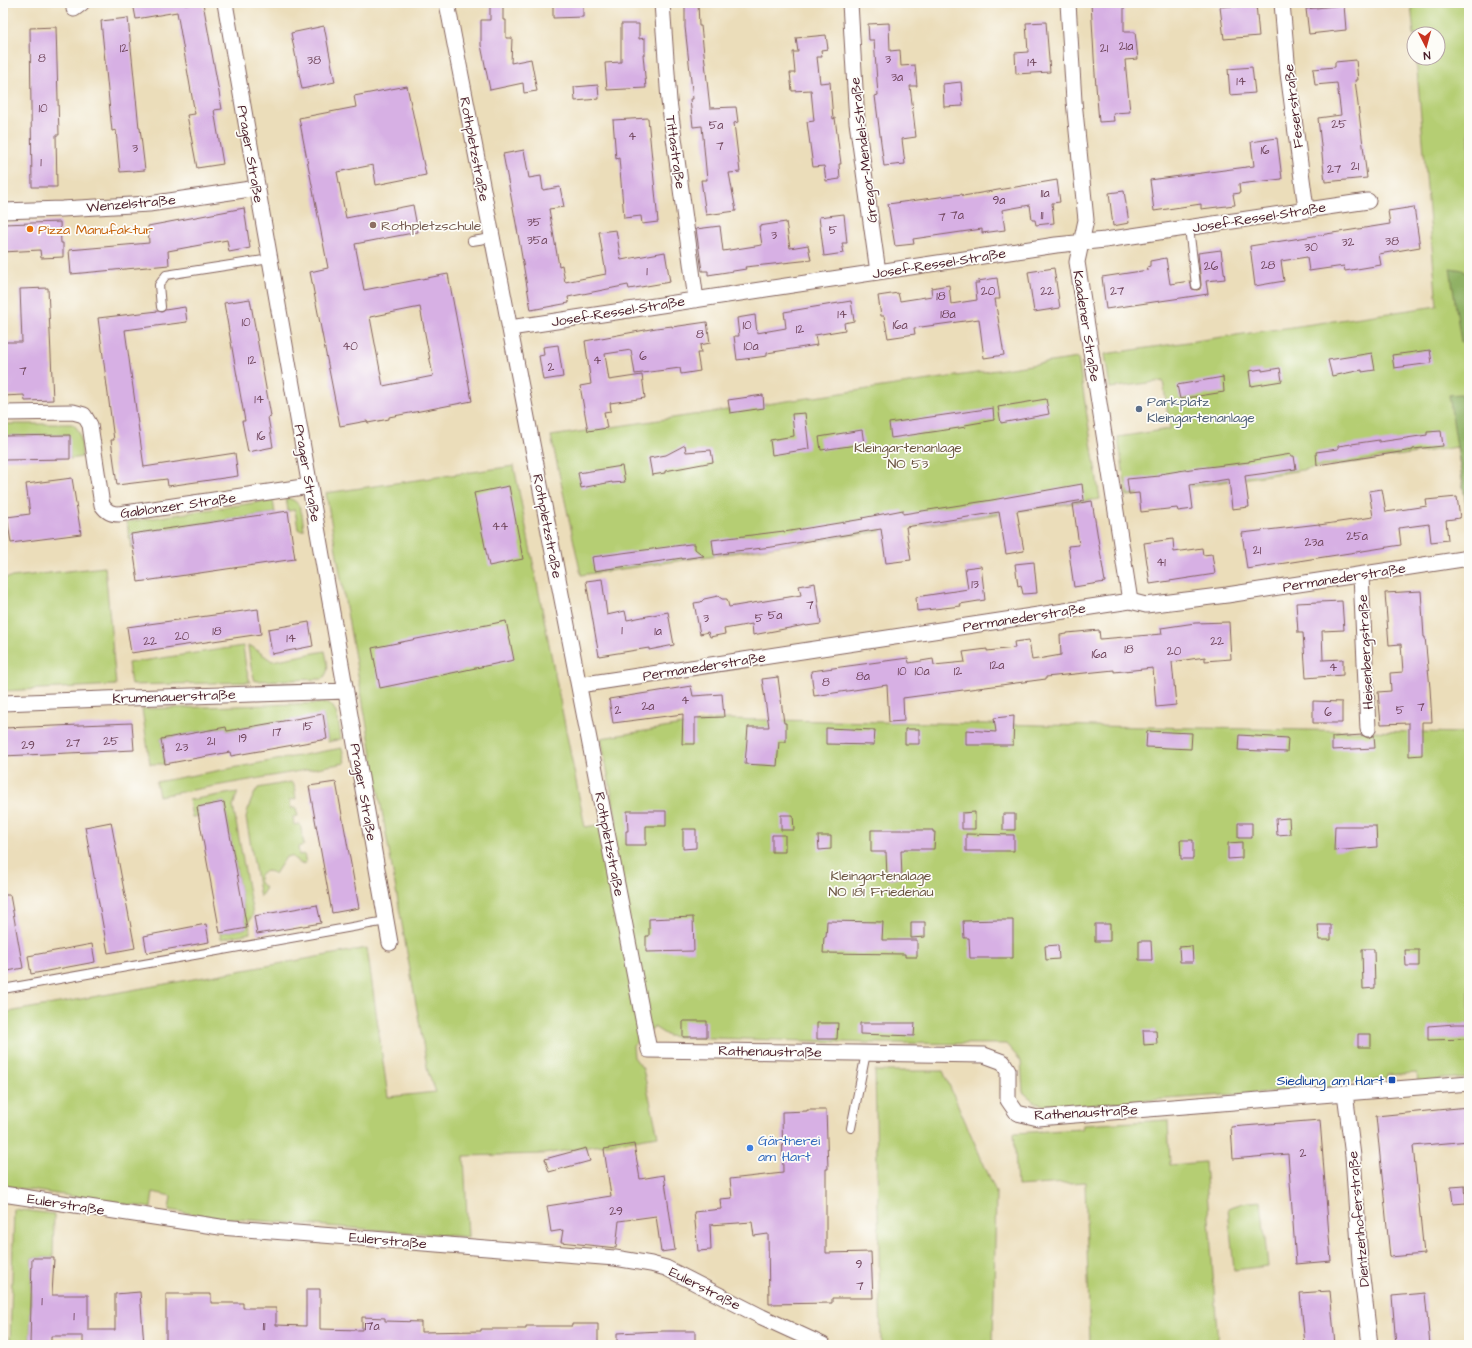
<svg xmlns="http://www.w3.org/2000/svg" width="1472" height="1348" viewBox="0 0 1472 1348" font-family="'Architects Daughter',sans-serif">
<rect width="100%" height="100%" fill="#fdfcf7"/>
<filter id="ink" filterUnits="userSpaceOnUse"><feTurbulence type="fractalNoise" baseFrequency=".025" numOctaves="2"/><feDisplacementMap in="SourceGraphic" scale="8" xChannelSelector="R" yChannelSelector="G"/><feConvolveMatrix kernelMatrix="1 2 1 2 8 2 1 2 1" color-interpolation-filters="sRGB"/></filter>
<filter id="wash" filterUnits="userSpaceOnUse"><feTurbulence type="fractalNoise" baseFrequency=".012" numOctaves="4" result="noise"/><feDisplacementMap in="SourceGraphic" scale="16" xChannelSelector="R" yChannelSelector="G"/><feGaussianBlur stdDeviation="0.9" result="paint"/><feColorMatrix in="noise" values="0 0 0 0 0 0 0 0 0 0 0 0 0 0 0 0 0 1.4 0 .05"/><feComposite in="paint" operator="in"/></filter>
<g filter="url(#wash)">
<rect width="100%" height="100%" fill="#ebddba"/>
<!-- green -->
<path fill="#b5ce73" stroke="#80764f" d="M1411,3H1469V524L1457,447L1127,496L1118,437L1170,429L1163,381L1110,388L1105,354L1437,306L1416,58H1438V34H1414V36Z
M1078,358L1100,499L581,575L551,436Z
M3,424H72C83,430 81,446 82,457L70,459L69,435L3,436Z
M514,466L585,827L617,822L601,738L720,719L1469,733V1077L1418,1081L1417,1073L1387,1075V1079L1339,1083V1087L1052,1107L1036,1103L1023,1092L1021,1061L1006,1044L875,1043L681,1037L668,1036L654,1027L633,1045L634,1057L643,1069L658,1136L544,1154L464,1156L468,1237L212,1217L169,1210L171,1196L153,1192L151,1208L3,1186V1013L367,948L388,1097L436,1092L428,1072L326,493Z
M286,498C303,500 302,516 304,530H299L298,529L295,510L288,511Z
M273,500L275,513L131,534L133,548H131L127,522Z
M105,567L116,685L3,691V578Z
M243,646L246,668L250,682L131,685L128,663Z
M248,646H251L272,661L325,651C327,662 331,671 322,679L255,681L251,667Z
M329,703C339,710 339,728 341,739L328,742L323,715L227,731L226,727L161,739L165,764H150L142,709Z
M342,748L345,763L159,796L156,782Z
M291,782L294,785L296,799L290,800L291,808H296L298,816L293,817L294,825L300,824L304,845L298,847L299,855L304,854L306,863L301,864L291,856L286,857L275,874C262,865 252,880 266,888L260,897L246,818C248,807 252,797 258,788Z
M238,792L233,806L253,915L249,921L250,933L221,939L220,933L247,928L224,802L198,807L199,816L192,817L189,800Z
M875,1071H943L996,1192L993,1345H881Z
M1168,1120L1170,1165L1205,1162L1218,1345H1090L1085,1182L1017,1186L1014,1133L1082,1129L1083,1125Z
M1261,1201L1268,1266L1234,1270L1228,1208L1243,1203Z
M14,1209L54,1214L53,1258H32L30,1345H10Z"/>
<!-- forest -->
<path fill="#90b165" stroke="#6d6848" d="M1450,268L1463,270L1469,277V345L1461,342Z
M1461,394L1469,460V524L1449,395Z"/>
<g id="blocks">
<!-- building -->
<path fill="#d7b0e4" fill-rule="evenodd" d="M133,3H185V5L203,3L222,109L214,110L223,164L197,168L187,115L195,114L177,12L136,19Z
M490,3H503V20H506V38H512L511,63L531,59L537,91L524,93L523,83L490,90L481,45V20H490Z
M553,3H583V17L553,18Z
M685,3H698L699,26H701L710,108L736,107L738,122L734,123L740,172L729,173L736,211L706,215L701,180H707L702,126L693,127L690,99H693L685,27Z
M1091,3H1124V32H1135L1138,59L1125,60L1130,112L1113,113L1114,121L1099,122L1095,74Z
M1256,4L1259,36L1224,39L1220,7Z
M1344,5L1346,30L1309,34L1306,9Z
M128,18L139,128H140L145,170L120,172L116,130L112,131L101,21Z
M1046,22L1050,72L1016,74L1015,53L1028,52L1026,23Z
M889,23L890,51L900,50L901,66L915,65L917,86H910L916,137L902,139L905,164L884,166L875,96L878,95L874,40H869L868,24Z
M621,24H639V39L645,38V54H643L646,88L607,90L605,63L621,62Z
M324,26L335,82L302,89L291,33Z
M56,27L59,135H56L57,187H32L30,28Z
M826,35L828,49L821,50L822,57H817L820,83L830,82L833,119L835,118L841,164H839L840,179L826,181L824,166L813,167L807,122L814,121L811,90L792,91L790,73H795L793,52H798L796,38Z
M1356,60L1358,80H1355L1367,178L1325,182L1318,118L1341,115L1337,83L1315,85L1313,69L1335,67V62Z
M1252,67L1255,93L1230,95L1228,69Z
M961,82L963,106L944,107L943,84Z
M598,85L599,99L575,101L574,87Z
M407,86L426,175L376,185L373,165L337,172L346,218L413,205L418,232L355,244L364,290L448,274L472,401L389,417V419L368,423L367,421L340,426L310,272L328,268L299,118L356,107L354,96ZM420,307L433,376L383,386L370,317Z
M648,118L658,222L642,224L641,216L624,218L619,158L616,159L613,120Z
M1277,138L1282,179L1239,184L1240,193L1233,194L1235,205L1201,209V204L1154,211L1150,180L1254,166L1251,142Z
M524,150L529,178L541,176L543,190L560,187L564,207L549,209L559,266L562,265L565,282L606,274L599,232L616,230L621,260L665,252L670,282L629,289L628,285L568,297L569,303L531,310L518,234L503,154Z
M1057,180L1060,202L1052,203L1054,223L1036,225L1035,220H1032L1030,205L1002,210L1005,230L982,233V229L913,239L914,244L895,246L888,204L962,194L963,196Z
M1124,191L1129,223L1113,226L1109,193Z
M1414,207L1420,247L1379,254L1381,265L1345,271L1344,266L1309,271L1307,257L1281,261L1284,281L1255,286L1250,246L1390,224L1388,211Z
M244,208L250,248L229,252L227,240L168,251L169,265L71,274L69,250L149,243L148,226Z
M844,214L847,243H842L844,253L824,256L819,217Z
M60,222L61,243H63V257L41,258L40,250L3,252V224Z
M786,222L790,248L808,245L811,260L745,267L746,269L708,275V271H702L696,229L720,226L723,251L762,245L759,226Z
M1221,250L1225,279L1206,281L1208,294L1106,309L1102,277L1148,270L1147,267L1150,266V261L1166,258L1170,284L1190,281L1192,289L1197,290L1200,289L1201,285L1198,253Z
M1054,268L1060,308L1034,312L1028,272Z
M997,278L1000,299H995L1004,355L984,358L979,319L914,328L915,334L888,338L884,316H881L878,296L898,293L900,301L932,296L931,288L949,285L951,304L977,300L975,283H979L978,281Z
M48,288L53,400L25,401L24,395L3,396V342H22L20,289Z
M250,299L271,416L268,417L273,447L248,452L242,421H245L224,303Z
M851,301L854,321L844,323L845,330L815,335L817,345L767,353V356L737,360L734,336H739L737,318L755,315L757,333L786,328L784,312Z
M185,307L187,322L125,330L144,467L235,453L238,476L168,486L167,479L117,485L111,440H114L98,318L158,311L162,312L165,310Z
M707,322L710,343L700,345L701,353H697L700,371L681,374L680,368L635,374L631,350L605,354L609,380L642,375L645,398L610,403L611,411L604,412L607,428L588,431L580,386L591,384L585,341L656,328L672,326V327Z
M558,345L563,377L543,380L539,356L544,355L543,347Z
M1430,350L1432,363L1394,368L1392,355Z
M1372,353L1375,370L1362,372V370L1332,376L1328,360Z
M1280,368L1282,381L1251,386L1249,371L1262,369V371Z
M1223,377L1224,392L1180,399L1177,385Z
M763,395L764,408L730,413L728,400Z
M1046,399L1049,414L1001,423L998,407Z
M993,408L994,420L965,425L966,427L891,438L889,423Z
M805,413L809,449L772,455L770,440L794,436L792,414Z
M862,430L864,444L821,450L819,437Z
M1441,431L1443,446L1413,449V450L1317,465L1316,452L1338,449V446L1379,440V442L1427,435V432Z
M70,435V459L3,460V436Z
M685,445L686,452L711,450L713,462L665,471V473L652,475L649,458L666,455Z
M1291,454V456H1294L1296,469L1245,476L1249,507L1232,509L1229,479L1190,485L1193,509L1178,511L1177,508L1141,512L1139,493L1129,494L1127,479L1160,476V474L1191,469L1249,462V461Z
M622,466L625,482L612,483V482L581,488L578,473Z
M72,478L81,534L11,543L7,517L30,514L26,484Z
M1082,484L1084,500L1017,511L1024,551L1006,554L999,512L906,527L911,560L886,563L881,529L772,547L727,552L728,553L714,555L712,540L784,531V532L863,519L862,518L903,510V514L992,500Z
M509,486L523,559L489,566L474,493Z
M1382,489L1386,512L1427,506L1426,500L1457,497L1460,518L1446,520L1448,540L1431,542L1429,524L1399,528L1401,545L1247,569L1242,533L1319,524V525L1373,517L1369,491Z
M1092,501L1105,582L1074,587L1068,546L1079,545L1073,504Z
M288,511L295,559L138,582L131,534Z
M1173,539L1174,552L1202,548L1203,555L1212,554L1215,574L1150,584L1144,543Z
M690,544H695V549L704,556L682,559V558L594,571L592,557Z
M1034,562L1037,593L1023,594L1021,585L1018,586L1015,564Z
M981,566L985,600L960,604L961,606L917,611L916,597L968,589L965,568Z
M602,579L607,615L625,611L627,620L668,612L674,645L649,650V648L599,656L586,581Z
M815,583L821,624L806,626L805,625L753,635L752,624L724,629L725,634L710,637L708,632L700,634L694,603L701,602L704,599L718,596L722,599H727L729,607L801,595L799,586Z
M1421,591L1424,637H1425L1430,688L1432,722H1422V755L1409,756V723L1381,724L1378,692L1391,691L1390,673L1403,672L1401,644L1389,645L1385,593Z
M1342,601L1344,630L1322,631L1323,660L1343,659V675L1306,678L1303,633H1298L1296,603Z
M258,609L261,634L131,653L127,627Z
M506,621L514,660L380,688L372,648Z
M309,622L313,646L272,654L268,629Z
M1229,622L1231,659L1205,661V657L1172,662L1176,705L1156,707L1153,668L1114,672V670L1046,677V679L903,698L904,721L889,722L887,685L814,696L811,671L908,658L909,663L933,659L934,665L965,662L963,652L987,649V651L1015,648L1014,642L1029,640L1032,660L1061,655L1060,635L1067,634V633L1099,630L1100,639L1162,634L1161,628L1195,623Z
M778,677L784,723H786V742H779L777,766L745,764L748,727H769L762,679Z
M691,686L693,696L722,694L724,717L695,718V744H682L683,714L613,723L609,699Z
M1313,701L1342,702V723H1313Z
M323,714L327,739L231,756L230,752L165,764L161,739L226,727L227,731Z
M1014,716L1013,745H966V730L996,732L994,718Z
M132,723L134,750L3,756V728Z
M826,728L875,730L874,745L826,744Z
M905,729H919V744H905Z
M1147,731L1192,733L1191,749L1146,747Z
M1239,735L1288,738L1287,752L1238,750Z
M1362,735L1368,738L1374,735L1375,748L1332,750V737Z
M336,782L359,908L332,913L309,786Z
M224,802L247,928L220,933L197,807Z
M627,811H666V826H646V845H626V831H628Z
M975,812V829H962V813Z
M1003,814H1015V830H1003Z
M781,815H793L794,830H781Z
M1289,818L1290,834L1277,835L1276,819Z
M111,822L135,948L108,953L85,827Z
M1238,823H1252V838H1238Z
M1335,826H1376L1377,847L1334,851Z
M683,829H696V848L683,849Z
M871,830H933V832H935L934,849H904V851H901L902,878L887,879L886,852H871Z
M966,834L1014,835V851H966Z
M772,835H785V852H772Z
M818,836H831V849L819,850Z
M1180,840H1193V859H1181Z
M1242,842V858L1228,859V843Z
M3,895H10L23,968L3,972Z
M317,905L321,923L257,934L254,916Z
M693,917L694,951L646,952V936H649V919Z
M1000,920H1013V958H970L969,938H964L963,921Z
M827,921L883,922L882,940H917V957H905V954L823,953L824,937H826Z
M911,922H925V937L911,938Z
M206,924L209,942L147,953L144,936Z
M1095,924H1110V941H1095Z
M1318,925H1331V940H1319Z
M1139,941H1151L1152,960H1139Z
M92,944L95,962L31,974L28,956Z
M1058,945L1059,959L1046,960L1045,946Z
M1192,946L1193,962H1180L1179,947Z
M1362,949H1374L1375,988L1363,989Z
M1405,950H1419V966H1406Z
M683,1021H707V1037H683Z
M817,1023H838L837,1039H817Z
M860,1023H915L914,1036L860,1034Z
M1455,1024H1469V1039L1428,1040V1026Z
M1143,1030H1156L1157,1044L1144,1045Z
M1358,1034H1371V1047H1358Z
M1468,1107L1469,1141L1413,1146L1424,1254L1390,1257L1376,1116Z
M807,1110H826L828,1169H826V1253L871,1252L873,1298H832V1303L769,1304L768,1234L754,1236L752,1222L710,1225L711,1250L698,1251L694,1212L721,1209L720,1199L732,1198L730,1179L783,1173L782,1112L807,1111Z
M1320,1120L1331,1261L1296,1264L1288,1154L1233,1159L1231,1127Z
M634,1144L640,1179L664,1175L675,1250L661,1252L656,1216L619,1221L616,1248L561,1242L563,1230L551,1232L547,1206L611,1196L604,1149Z
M586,1148L590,1161L549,1172L545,1159Z
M1465,1186L1466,1203L1453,1204L1451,1187Z
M32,1258H54L52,1295H88V1330H115V1294L140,1292L144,1345H83V1336H51V1345H30Z
M306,1289H320V1329L362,1330V1317L385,1318V1321L421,1322V1332L481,1331V1329H526V1326H572V1324H598V1345H166V1294H211V1303H243V1308H276V1325L306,1326Z
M1330,1291L1335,1345H1305L1300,1293Z
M1425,1293L1430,1345H1396L1392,1296Z
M663,1331H695V1345H617V1333Z"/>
</g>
</g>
<g filter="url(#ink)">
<use href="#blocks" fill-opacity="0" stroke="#82625d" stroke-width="1"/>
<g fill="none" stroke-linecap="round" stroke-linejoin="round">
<!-- lane casing -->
<g stroke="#82625d" stroke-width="10">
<path id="lane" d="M1189,228L1196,285
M472,241L492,238
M161,307L159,285L166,275L270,259
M3,989L386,921
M851,1128L866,1053"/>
</g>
<!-- street casing -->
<g stroke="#82625d" stroke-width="17">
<path id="street" d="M225,3L390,943
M447,3L649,1050L984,1055L1003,1062L1008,1070V1100L1017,1113L1038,1118L1469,1083
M662,3L669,101L696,300
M850,3L857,122L878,272
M1068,3L1074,101L1086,220L1077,262L1130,601
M1282,3L1288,73L1306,209
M74,9L82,3
M3,211L62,209L149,204L257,188
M510,328L1056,245L1105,240L1368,201
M3,413L73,412L84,415L90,425L102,505C107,512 111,514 119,514L310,486
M1361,575L1368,729
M579,685L1130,601L1146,605L1227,595L1469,558
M3,703L129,698L346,691
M1345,1093L1353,1156L1360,1260L1370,1345
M3,1194L220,1227L615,1258L651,1264L666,1268L762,1317L823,1345"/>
</g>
<!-- lane -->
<use href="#lane" stroke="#fff" stroke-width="8"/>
<!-- street -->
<use href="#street" stroke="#fff" stroke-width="15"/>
</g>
</g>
<!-- markers -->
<circle fill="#8d6e63" stroke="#fdfcf7" stroke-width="1.5" cx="373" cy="225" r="4"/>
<circle fill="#e8710a" stroke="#fdfcf7" stroke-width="1.5" cx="30" cy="229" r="4"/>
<circle fill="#5c6f8a" stroke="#fdfcf7" stroke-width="1.5" cx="1139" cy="409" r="4"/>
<rect fill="#1a4fb4" stroke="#fdfcf7" stroke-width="1.5" x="1388" y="1076" width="8" height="8" rx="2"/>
<circle fill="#3f7fe0" stroke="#fdfcf7" stroke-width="1.5" cx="750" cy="1148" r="4"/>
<g text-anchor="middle" stroke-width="3.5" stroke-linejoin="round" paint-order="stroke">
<!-- number labels -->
<g font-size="12" fill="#6d4359">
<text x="1126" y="50">21a</text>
<text x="124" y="52">12</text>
<text x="1104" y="52">21</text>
<text x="42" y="62">8</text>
<text x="888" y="63">3</text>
<text x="314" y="64">38</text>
<text x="1032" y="66">14</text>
<text x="897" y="81">3a</text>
<text x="1241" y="85">14</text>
<text x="43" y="112">10</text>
<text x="1339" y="128">25</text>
<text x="716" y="129">5a</text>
<text x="632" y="140">4</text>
<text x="720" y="150">7</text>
<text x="135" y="152">3</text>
<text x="1265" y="154">16</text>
<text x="41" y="166">1</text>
<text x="1355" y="170">21</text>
<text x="1334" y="173">27</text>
<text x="1045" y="197">11a</text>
<text x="999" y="204">9a</text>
<text x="957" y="219">7a</text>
<text x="1042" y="219">11</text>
<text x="942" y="221">7</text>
<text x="534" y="226">35</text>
<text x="833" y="234">5</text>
<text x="774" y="239">3</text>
<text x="537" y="244">35a</text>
<text x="1392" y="245">38</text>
<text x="1348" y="246">32</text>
<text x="1311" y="251">30</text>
<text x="1268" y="269">28</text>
<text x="1211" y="270">26</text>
<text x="647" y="275">1</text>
<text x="988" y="295">20</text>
<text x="1047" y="295">22</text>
<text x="1117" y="295">27</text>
<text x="941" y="300">18</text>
<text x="842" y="318">14</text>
<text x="948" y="318">18a</text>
<text x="246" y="326">10</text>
<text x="747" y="329">10</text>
<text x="900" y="329">16a</text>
<text x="800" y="333">12</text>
<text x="700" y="338">8</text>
<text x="350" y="350">40</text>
<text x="751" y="350">10a</text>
<text x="643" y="360">6</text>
<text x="252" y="364">12</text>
<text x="597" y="364">4</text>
<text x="551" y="371">2</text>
<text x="23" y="375">7</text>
<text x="259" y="403">14</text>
<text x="261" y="440">16</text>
<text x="500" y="530">44</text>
<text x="1357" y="540">25a</text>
<text x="1314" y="546">23a</text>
<text x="1257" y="554">21</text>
<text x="1161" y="566">41</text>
<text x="975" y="588">13</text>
<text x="810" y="609">7</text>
<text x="775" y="619">5a</text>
<text x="706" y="622">3</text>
<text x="759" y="622">5</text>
<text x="622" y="634">1</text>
<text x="217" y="635">18</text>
<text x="658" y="635">1a</text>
<text x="182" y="640">20</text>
<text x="291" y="642">14</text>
<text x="150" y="645">22</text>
<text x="1217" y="645">22</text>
<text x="1129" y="653">18</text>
<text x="1174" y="655">20</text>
<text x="1099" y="658">16a</text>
<text x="997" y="669">12a</text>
<text x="1333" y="671">4</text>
<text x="902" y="675">10</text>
<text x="922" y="675">10a</text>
<text x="958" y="675">12</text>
<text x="863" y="680">8a</text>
<text x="826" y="686">8</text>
<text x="685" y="704">4</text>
<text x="648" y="710">2a</text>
<text x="1421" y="711">7</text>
<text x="618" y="714">2</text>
<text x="1400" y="714">5</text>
<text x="1328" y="716">6</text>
<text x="308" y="730">15</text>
<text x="277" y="736">17</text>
<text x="243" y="742">19</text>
<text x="111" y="745">25</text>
<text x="211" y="745">21</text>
<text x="73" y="747">27</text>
<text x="28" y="749">29</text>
<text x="182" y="751">23</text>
<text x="1303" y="1157">2</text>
<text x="616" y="1215">29</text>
<text x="859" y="1268">9</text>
<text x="860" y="1290">7</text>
<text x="42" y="1305">1</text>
<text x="74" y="1320">1</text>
<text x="264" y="1330">11</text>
<text x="372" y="1330">17a</text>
</g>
<!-- street labels -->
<g font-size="14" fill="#4a1f2b" stroke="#fdfcf7">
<text transform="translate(1293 106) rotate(-97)" y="5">Feserstraße</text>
<text transform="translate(475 149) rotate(79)" y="5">Rothpletzstraße</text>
<text transform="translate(863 150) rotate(-97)" y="5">Gregor-Mendel-Straße</text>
<text transform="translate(676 152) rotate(82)" y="5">Tittastraße</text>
<text transform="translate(251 154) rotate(80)" y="5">Prager Straße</text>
<text transform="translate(131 203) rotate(-5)" y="5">Wenzelstraße</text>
<text transform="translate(1259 217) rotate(-9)" y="5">Josef-Ressel-Straße</text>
<text transform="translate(939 263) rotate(-9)" y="5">Josef-Ressel-Straße</text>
<text transform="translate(618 311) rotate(-9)" y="5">Josef-Ressel-Straße</text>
<text transform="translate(1087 326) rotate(81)" y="5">Kaadener Straße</text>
<text transform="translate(308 473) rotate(80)" y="5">Prager Straße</text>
<text transform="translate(178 505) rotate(-8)" y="5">Gablonzer Straße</text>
<text transform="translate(548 526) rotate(79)" y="5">Rothpletzstraße</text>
<text transform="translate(1344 577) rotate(-9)" y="5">Permanederstraße</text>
<text transform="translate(1024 617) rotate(-9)" y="5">Permanederstraße</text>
<text transform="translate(1365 652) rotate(-93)" y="5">Heisenbergstraße</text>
<text transform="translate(704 666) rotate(-9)" y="5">Permanederstraße</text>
<text transform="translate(174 696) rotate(-2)" y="5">Krumenauerstraße</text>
<text transform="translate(364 792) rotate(80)" y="5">Prager Straße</text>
<text transform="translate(610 844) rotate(79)" y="5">Rothpletzstraße</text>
<text transform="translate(770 1051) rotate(1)" y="5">Rathenaustraße</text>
<text transform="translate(1086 1112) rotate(-3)" y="5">Rathenaustraße</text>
<text transform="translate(66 1204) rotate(9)" y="5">Eulerstraße</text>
<text transform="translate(1358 1219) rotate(-95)" y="5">Dientzenhoferstraße</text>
<text transform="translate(388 1240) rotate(5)" y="5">Eulerstraße</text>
<text transform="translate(705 1288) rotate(27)" y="5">Eulerstraße</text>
</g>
<!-- education labels -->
<g font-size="14" fill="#785e54" stroke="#fdfcf7" text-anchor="start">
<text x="381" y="230">Rothpletzschule</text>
</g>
<!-- food labels -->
<g font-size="14" fill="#c56008" stroke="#fdfcf7" text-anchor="start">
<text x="38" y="234">Pizza Manufaktur</text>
</g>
<!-- service labels -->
<g font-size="14" fill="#4e5e75" stroke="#fdfcf7" text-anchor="start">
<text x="1147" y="406">Parkplatz<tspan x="1147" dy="16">Kleingartenanlage</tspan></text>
</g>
<!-- park labels -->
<g font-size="14" fill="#6a5441" stroke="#fdfcf7">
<text x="908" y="452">Kleingartenanlage<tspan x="908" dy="16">NO 53</tspan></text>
<text x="881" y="880">Kleingartenalage<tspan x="881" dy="16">NO 181 Friedenau</tspan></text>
</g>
<!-- transit labels -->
<g font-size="14" fill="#164399" stroke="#fdfcf7" text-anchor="end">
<text x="1384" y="1085">Siedlung am Hart</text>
</g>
<!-- shop labels -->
<g font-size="14" fill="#366cbe" stroke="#fdfcf7" text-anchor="start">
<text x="758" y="1145">Gärtnerei<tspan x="758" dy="16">am Hart</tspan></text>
</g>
</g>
<!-- margin -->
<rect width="1472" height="1348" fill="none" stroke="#fdfcf7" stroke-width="16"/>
<!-- north arrow -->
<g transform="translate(1426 46) rotate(174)"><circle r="19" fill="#fdfcf7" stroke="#b5a4a5"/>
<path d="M0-3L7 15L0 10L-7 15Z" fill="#c8321e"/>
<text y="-6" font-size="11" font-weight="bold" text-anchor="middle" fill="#4a1f2b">N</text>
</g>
</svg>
